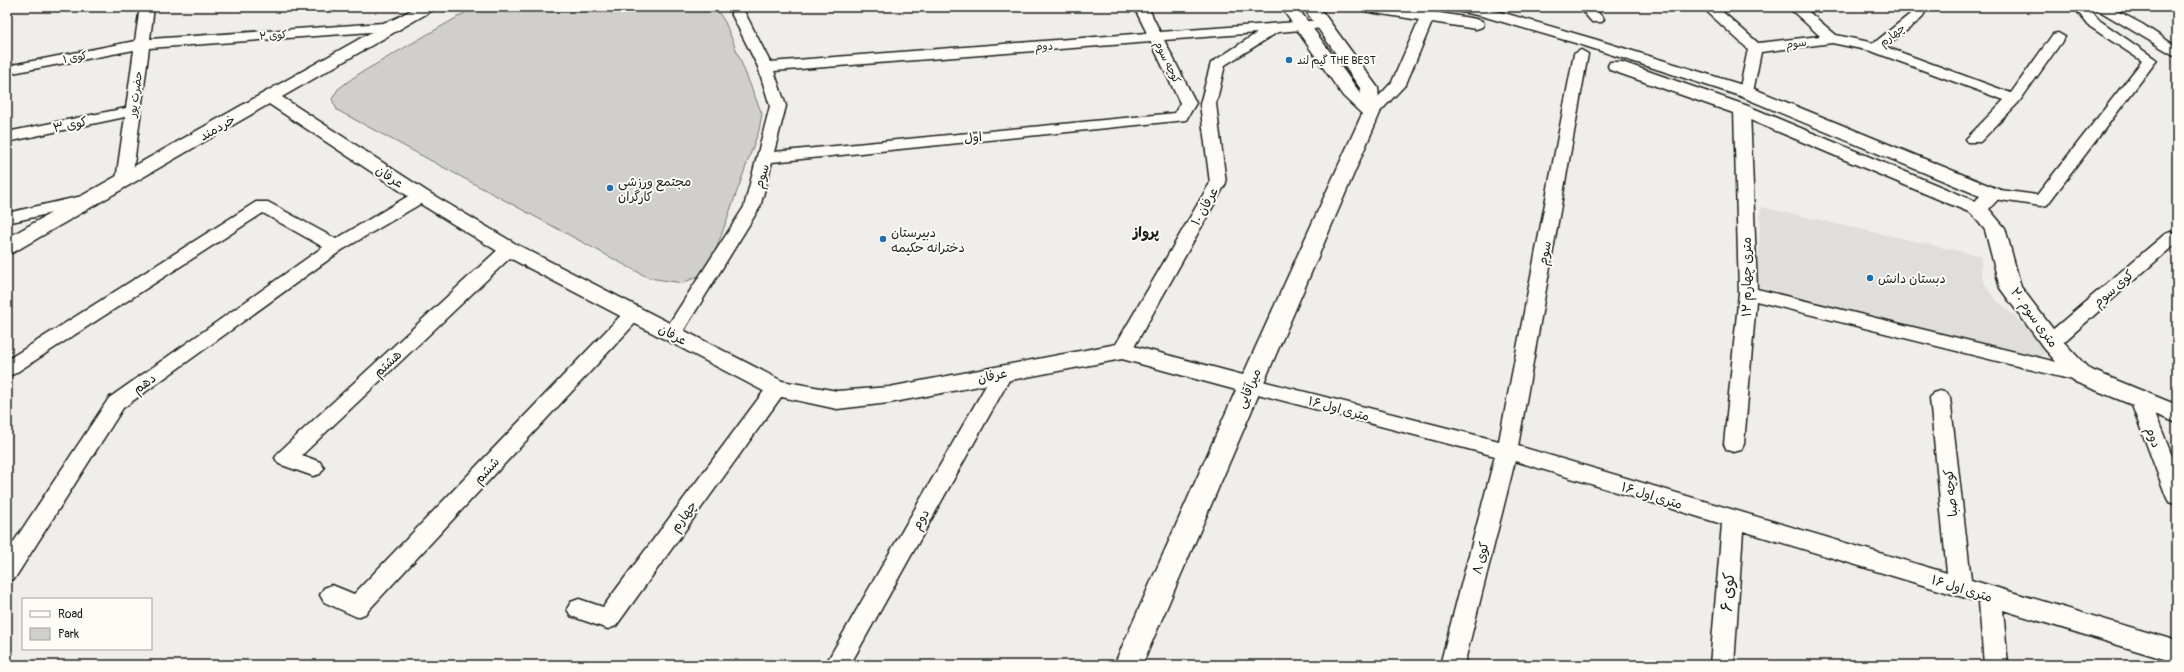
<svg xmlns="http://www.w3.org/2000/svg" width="2184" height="672" viewBox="0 0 2184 672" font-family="Pangolin,'Playpen Sans Arabic',sans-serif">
<rect width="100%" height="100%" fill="#f0eeea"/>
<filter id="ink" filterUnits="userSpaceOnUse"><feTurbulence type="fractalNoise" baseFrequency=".025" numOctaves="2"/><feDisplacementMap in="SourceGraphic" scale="8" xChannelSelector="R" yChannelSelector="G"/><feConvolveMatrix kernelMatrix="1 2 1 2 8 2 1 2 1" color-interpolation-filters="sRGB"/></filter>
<g filter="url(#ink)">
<!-- built -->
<path fill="#e0deda" d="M1761,207L1981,256V271L1985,285L1995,299L2033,333L2044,346L2047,353L2041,356L2023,353L1757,286Z"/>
<!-- green -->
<path fill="#d0cfcc" stroke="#767674" d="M475,7H715L725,22L762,114L759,130L717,247L705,273L683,283L649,278L337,110L332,99L338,89L357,75Z"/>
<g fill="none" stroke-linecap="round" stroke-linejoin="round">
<!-- street casing -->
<g stroke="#1c1c1c" stroke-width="3">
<path id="street" d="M140,7H154L150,39L383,23L403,16L410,20L408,23L385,31L149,48L132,180L130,183H118L116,180L125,117L7,142V132L126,108L134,50L7,74V66L135,41Z
M728,7H742L770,62L1147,33L1134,7H1148L1160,32L1324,20L1331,24L1324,28L1278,32L1225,65L1216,104L1226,183L1129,356L1122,358L1115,356L1112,351L1210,183L1200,104L1211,63L1257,33L1164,40L1196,103L1186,120L772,162L760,207L679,338L672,340L665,338L663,333L744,207L770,106L758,67ZM1151,42L1180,103L1175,113L774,152L786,106L774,71Z
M1579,7H1593L1604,19L1602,22H1592Z
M1702,7H1717L1758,43L1820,36L1788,7H1803L1836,35L1874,43L1910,14L1914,7H1928L1921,19L1886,47L2011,93L2053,34L2058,33L2065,37L2019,102L1980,142H1968L1966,139L2004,100L1871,51L1832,43L1761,52L1753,92L1751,95H1741L1739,92L1748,49Z
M2074,7H2088L2099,20L2157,60L2047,205L2041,206L1987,198L1985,194L1987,190L1993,189L2037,195L2142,61L2089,26Z
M2093,7H2110L2142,24L2177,47V57Z
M1428,11L1435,15L1406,84L1376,116H1366L1363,113L1366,110L1392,82L1421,15Z
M1581,50L1588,54L1518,446L1947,573L1930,398L1933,393L1940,391L1947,393L1950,398L1971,580L2177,641V663L2003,610L2008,665H1984L1979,602L1743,531L1734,665H1710L1722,524L1515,461L1464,665H1440L1495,456L1250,392L1243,390L1240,385L1243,380L1250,378L1499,441L1574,54Z
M1742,105L1747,107L1750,110L1757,289L2081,368L2088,370L2091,375L2088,380L2081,382L1756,301L1744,444L1741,450L1734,452L1727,450L1724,444L1739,293L1734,110L1737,107Z
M421,191L427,192L429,196L427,200L342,250L123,408L15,578L7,581V552L109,398L323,247L263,213L14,374L7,376V360L256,202H268L336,239L415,192Z
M91,194L97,195L99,199L97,203L7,223V213Z
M2171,232L2177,234V247L2173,246L2058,347L2051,349L2044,347L2041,342L2044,337L2165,234Z
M509,243L515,245L518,249L515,253L302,455L320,462L324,468L320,474L313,476L279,464L275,458L279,452L503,245Z
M634,307L641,309L643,313L641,317L365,614L357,617L324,602L320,595L324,588L332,585L354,594L627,309Z
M1003,366L1010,368L1013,373L850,665H825L996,368Z
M777,381L784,383L787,388L784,393L616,626L608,629L571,616L567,609L571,602L579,599L603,607L770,383Z
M2140,393L2147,395L2150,400L2177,469V505L2169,502L2166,496L2130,400L2133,395Z"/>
</g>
<!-- secondary casing -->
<g stroke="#1c1c1c" stroke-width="3">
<path id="secondary" d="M416,7H435L433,10L282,97L428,192L516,244L782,381L837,391L889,387L1122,343L1243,375L1362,114L1343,96L1281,7H1297L1361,94L1360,88L1303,7H1319L1378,88L1380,113L1142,665H1114L1236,390L1122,359L889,403L837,409L777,396L769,394L502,254L414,200L269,104L14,252L7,254V238Z
M1361,7H1404L1476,19L1482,21L1484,24L1482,27L1476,29L1369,12L1363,10Z
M1449,7L1490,9L1594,39L1752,88L2000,190L2003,194L1989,209L2005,228L2021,287L2059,337L2089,369L2177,405V423L2073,381L2043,347L2000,288L1985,230L1971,213L1736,114L1610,70L1608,66L1610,62H1622L1748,106L1975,201L1980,196L1740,96L1582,45L1482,16L1451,10Z"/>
</g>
<!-- street -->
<use href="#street" fill="#fdfcf7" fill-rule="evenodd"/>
<!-- secondary -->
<use href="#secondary" fill="#fdfcf7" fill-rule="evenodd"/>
</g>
</g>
<!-- markers -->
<g fill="#1f6fb2" stroke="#fdfcf7" stroke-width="1.5">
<circle cx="1289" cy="60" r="4"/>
<circle cx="610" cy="188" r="4"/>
<circle cx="883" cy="239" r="4"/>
<circle cx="1870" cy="278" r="4"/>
</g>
<g text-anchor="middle" stroke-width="4" stroke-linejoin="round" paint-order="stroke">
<!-- far-street labels -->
<g font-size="11" fill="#1c1c1c" stroke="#fdfcf7">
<text transform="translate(273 35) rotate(-4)" y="4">کوی ۲</text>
<text transform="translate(1892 35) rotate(-38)" y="4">چهارم</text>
<text transform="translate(1796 43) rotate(-8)" y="4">سوم</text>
<text transform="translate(1044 46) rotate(-4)" y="4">دوم</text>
<text transform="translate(75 57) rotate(-11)" y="4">کوی ۱</text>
<text transform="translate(1168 62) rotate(64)" y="4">کوچه سوم</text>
<text transform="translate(135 94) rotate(-82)" y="4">حضرت پور</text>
</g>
<!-- far-poi labels -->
<g font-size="11" fill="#1c1c1c" stroke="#fdfcf7" text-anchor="start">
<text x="1297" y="64">گیم لند THE BEST</text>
</g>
<!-- street labels -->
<g font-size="13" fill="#1c1c1c" stroke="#fdfcf7">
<text transform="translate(70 124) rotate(-12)" y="5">کوی ۳</text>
<text transform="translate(217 127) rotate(-30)" y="5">خردمند</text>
<text transform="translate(973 137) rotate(-6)" y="5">اول</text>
<text transform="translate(390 176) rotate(33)" y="5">عرفان</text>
<text transform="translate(761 176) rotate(-74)" y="5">سوم</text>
<text transform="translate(1204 206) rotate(-61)" y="5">عرفان ۱۰</text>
<text transform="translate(1544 253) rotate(-79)" y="5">سوم</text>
<text transform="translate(1746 277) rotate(-90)" y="5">۱۲ متری چهارم</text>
<text transform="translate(2113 288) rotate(-41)" y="5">کوی سوم</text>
<text transform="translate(2035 317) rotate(54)" y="5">۲۰ متری سوم</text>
<text transform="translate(673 334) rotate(28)" y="5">عرفان</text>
<text transform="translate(387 363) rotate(-43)" y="5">هشتم</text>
<text transform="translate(992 375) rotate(-12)" y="5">عرفان</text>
<text transform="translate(144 383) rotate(-36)" y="5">دهم</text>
<text transform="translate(1248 388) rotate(-66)" y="5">میرآقایی</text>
<text transform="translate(1339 408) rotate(15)" y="5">۱۶ متری اول</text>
<text transform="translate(2154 437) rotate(69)" y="5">دوم</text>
<text transform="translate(486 470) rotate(-47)" y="5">ششم</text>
<text transform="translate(1950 493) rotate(-96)" y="5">کوچه صبا</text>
<text transform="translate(1652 495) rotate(17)" y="5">۱۶ متری اول</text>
<text transform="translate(683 516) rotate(-54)" y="5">چهارم</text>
<text transform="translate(920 519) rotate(-60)" y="5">دوم</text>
<text transform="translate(1480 558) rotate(-76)" y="5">کوی ۸</text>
<text transform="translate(1962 588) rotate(17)" y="5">۱۶ متری اول</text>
</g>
<!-- poi labels -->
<g font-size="13" fill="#1c1c1c" stroke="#fdfcf7" text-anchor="start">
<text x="618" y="186">مجتمع ورزشی<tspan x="618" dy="15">کارگران</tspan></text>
<text x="891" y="237">دبیرستان<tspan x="891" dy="15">دخترانه حکیمه</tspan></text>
<text x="1878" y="283">دبستان دانش</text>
</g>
<!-- neighbourhood labels -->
<g font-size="14" font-weight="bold" fill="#1c1c1c" stroke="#fdfcf7">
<text x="1146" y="237">پرواز</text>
</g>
<!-- near-street labels -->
<g font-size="16" fill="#1c1c1c" stroke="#fdfcf7">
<text transform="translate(1727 592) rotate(-86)" y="6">کوی ۶</text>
</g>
</g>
<!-- margin -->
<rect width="2184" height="672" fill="none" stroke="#fdfcf7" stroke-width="24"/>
<rect x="12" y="12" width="2160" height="648" fill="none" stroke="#1c1c1c" stroke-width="1.5" filter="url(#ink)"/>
<!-- legend -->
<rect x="22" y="598" width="130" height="52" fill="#fdfcf7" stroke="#a3a29f"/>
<rect x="30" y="611" width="20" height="6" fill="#fdfcf7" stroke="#a3a29f"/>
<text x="58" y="618" font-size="12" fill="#1c1c1c">Road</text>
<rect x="30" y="628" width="20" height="12" fill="#d0cfcc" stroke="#a3a29f"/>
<text x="58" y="638" font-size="12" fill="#1c1c1c">Park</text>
</svg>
